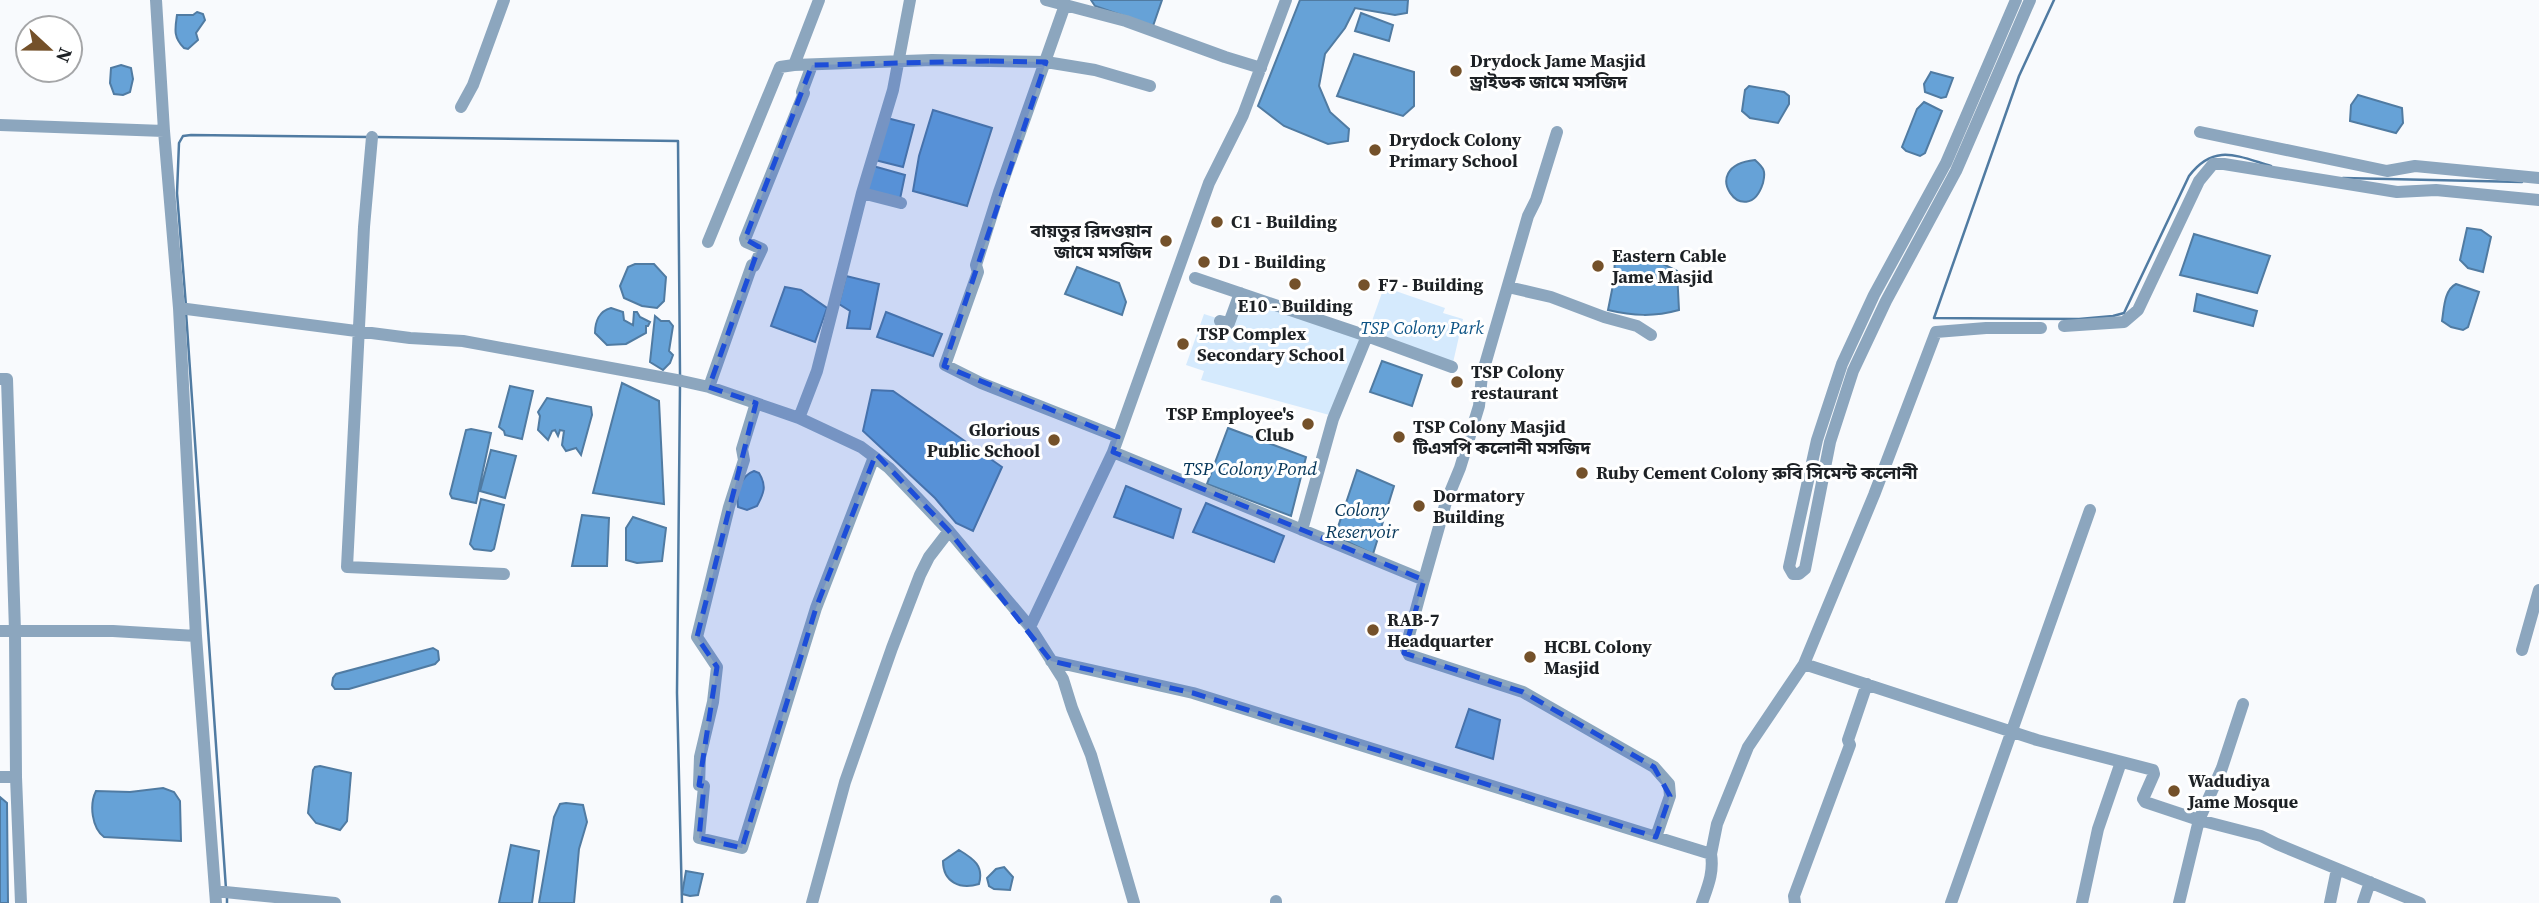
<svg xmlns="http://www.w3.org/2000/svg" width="2539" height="903" viewBox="0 0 2539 903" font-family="'Source Serif 4','Noto Sans Bengali',serif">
<rect width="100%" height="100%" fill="#f8fafd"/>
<!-- green -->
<path fill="#d5eafd" d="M1384,287L1445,308L1443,313L1463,319L1452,367L1367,336L1333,416L1201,380L1204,371L1186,365L1204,314L1229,322L1239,292L1367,335Z"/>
<!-- water -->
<path fill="#66a2d7" stroke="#507ba2" stroke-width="2" d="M1091,0H1162L1153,26L1095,6Z
M1300,0H1408L1407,13L1395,15L1355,8L1345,28L1325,54L1319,86L1330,112L1349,129L1348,141L1328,144L1284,126L1258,106Z
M197,12L203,14L205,20L196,33L198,40L188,49L184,48C173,37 175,29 177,15H193Z
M1361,13L1393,25L1389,41L1355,31Z
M1354,54L1414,72V106L1403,116L1337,96Z
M121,65L131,68L133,79L130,92L123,95L114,94L110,83L111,68Z
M1931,72L1953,78L1946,97L1941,98L1925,92L1924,84Z
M1749,86L1784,92L1789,96V104L1778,123L1750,118L1742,111L1745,90Z
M2358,95L2402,108L2403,123L2396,133L2350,121L2351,105Z
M1924,102L1942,111L1925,153L1920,156L1906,151L1902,147L1917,109Z
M933,110L992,128L967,206L913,191L919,156Z
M887,118L914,125L903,167L875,160Z
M1755,160C1764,168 1766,171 1763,183C1747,234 1694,166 1755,160Z
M873,166L905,175L900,199L865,190Z
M2467,228L2481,230L2491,237L2483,272L2468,268L2460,260Z
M2194,234L2270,256L2257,293L2180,275Z
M1645,255L1677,271L1679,310C1654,317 1633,316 1608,310L1614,280L1615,256Z
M635,264H654L666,277L664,301L657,308L642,306L624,298L620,286L628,267Z
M1077,267L1119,283L1126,302L1122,315L1065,294Z
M846,276L879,284L870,329L847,328L850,311L839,304Z
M2456,284L2479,292L2468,327L2463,330L2451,327L2442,321C2444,309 2444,290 2456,284Z
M785,287L801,290L827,308L815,342L771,326Z
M2197,294L2257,311L2253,326L2194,311Z
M611,308L623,312L624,320L633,325L634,312H637L640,317L650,322L648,326H646V333L626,344L607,345L595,333C595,322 599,311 611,308Z
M886,312L942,334L933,356L877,337Z
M655,316L661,321H669L673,326L669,351L673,355L670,363L663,370L650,362Z
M1382,361L1422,375L1412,406L1370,392Z
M622,383L659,401L664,504L593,493Z
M510,386L533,391L522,439L505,435L504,431L499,427Z
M872,390L893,391L1002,467L973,531L956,523L935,498L863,431Z
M547,398L591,407L592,415L581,455L576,448L566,451L562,445L564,431L560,430L558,436L555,430L552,431L548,440L538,430L540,416L538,412Z
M1228,428L1306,457L1291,516L1207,484Z
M471,429L491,433L476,503L452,498L450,494L466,430Z
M491,450L516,456L505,498L480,491Z
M1357,470L1394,486L1373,554L1335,536Z
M754,471L759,473C767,486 764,493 757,506L747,510L738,507C736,493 740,476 754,471Z
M1126,486L1181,509L1173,538L1114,517Z
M481,499L504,505L494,549L491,551L474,549L470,544Z
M1206,503L1284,536L1274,562L1193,532Z
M582,515L609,518L607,566H572Z
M633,517L666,528L662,561L637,563L626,560V528Z
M433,648L438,651L439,660L435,664L349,689H335L332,685L333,678L336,674Z
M1469,709L1500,720L1493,759L1456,747Z
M320,766L351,773L347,821L340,830L316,823L308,813L313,770L315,767Z
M163,788L174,792L180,801L181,841L104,837C92,828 89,805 96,791L130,792Z
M0,797L7,803L8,903H0Z
M566,803L583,805L587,822L579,849L574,903H539L554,817L560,804Z
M511,845L539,851L532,903H499Z
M959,850C974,859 984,866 979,884C960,890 943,882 943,861Z
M1004,867L1013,877L1010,890L994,889L989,886L987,878L996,869Z
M686,871L703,874L698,895L690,896L682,894Z"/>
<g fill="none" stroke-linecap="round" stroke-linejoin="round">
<!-- stream -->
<path stroke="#507ba2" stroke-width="2.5" d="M2054,0L2019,76L1934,318L2079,319L2113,316L2124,313L2189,176C2214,143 2237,156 2271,166
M376,137L678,141L680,375
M2343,178L2522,182
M186,306L177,193L179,143L183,136L191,135L369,137
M186,312L226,889
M680,385L677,693L682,903
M227,895V903"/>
<!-- minor -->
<path stroke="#8ca6be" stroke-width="12" d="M156,0L164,131L179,308L196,636L216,903
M1046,0L1065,5L999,192L976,265L978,272L945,365L981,383L1118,437
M2016,0L1946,163L1874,295L1842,364L1817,440L1789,567L1793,574H1799L1805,569L1830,442L1853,371L1886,301L1956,171L2030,0
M1065,5L1126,21L1225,57L1261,68
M794,65L932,60L1046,62L1095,70L1150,86
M461,107L473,85L504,0
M0,125L164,131
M2200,132L2387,171L2415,166L2539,178
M372,137L364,227L347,567L504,574
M862,193L901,203
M708,242L780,67L794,65L819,0
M1195,278L1367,336L1333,419L1302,530
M1508,287L1551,297L1604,317L1637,326L1651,335
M179,308L410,338L463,341L682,381L709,387L799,418L861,447L889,468L949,531L1030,627
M1220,321L1229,323L1240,293
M2064,326L2124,322L2138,310L2199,181L2213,164H2224L2397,192L2436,190L2539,200
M2041,328H1986L1936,332L1874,495L1804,664L2037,740L2153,770L2154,774L2143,799L2145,802L2199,820L2261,836L2277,844L2420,903
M1367,336L1452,367
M0,379H7L15,631L16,777L21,903
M709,387L752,265L754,266L762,249L746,242L745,239L804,93L802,92L812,65
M756,403L742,449L744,460L729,507L697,637L717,667L713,702L700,757L699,785L704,786L699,838L742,848L816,608L874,457
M799,418L817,371L862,193L893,90L910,0
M1113,452L1424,580L1407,643L1406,649L1409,655L1523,692L1654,767L1669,784L1670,796L1656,837L1711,854C1714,872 1708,886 1702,903
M1424,580L1446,502L1460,468L1479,406L1482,375L1528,216L1536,200L1557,132
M0,631H113L196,636
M2522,650L2539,590
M1051,661L1193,693L1656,837
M0,777H16
M1711,854L1717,824L1748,747L1804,664
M215,891L335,903
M812,903L845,782L892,648L920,575L929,557L949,531
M1134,903L1091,755L1072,708L1063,679L1030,627L1113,452L1209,183L1243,115L1286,0
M1276,903V901
M1795,903L1794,896L1850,745L1848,740L1867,684
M1951,903L2090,510
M2082,903L2098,829L2121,762
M2179,903L2199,820L2222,768L2243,704
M2330,903L2337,869
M2363,903L2370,882"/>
</g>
<!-- marked area -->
<path fill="#1d4ed8" fill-opacity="0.2" stroke="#1d4ed8" stroke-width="5" stroke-dasharray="14 9" stroke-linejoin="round" d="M990,61L1046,62L944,366L1118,437L1113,452L1424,580L1404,653L1523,692L1654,767L1670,796L1656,837L1193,693L1051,661L949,531L876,454L816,608L742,848L699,838L704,786L699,785L717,667L697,637L756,403L709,387L759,247L745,239L812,65Z"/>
<!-- markers -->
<g fill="#74512a" stroke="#fff" stroke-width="2.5">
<circle cx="1456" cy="71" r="7"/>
<circle cx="1375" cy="150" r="7"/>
<circle cx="1217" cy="222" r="7"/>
<circle cx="1166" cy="241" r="7"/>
<circle cx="1204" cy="262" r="7"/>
<circle cx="1598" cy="266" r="7"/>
<circle cx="1295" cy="284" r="7"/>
<circle cx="1364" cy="285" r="7"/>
<circle cx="1183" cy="344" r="7"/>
<circle cx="1457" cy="382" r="7"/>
<circle cx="1308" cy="424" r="7"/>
<circle cx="1399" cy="437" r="7"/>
<circle cx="1054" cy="440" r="7"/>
<circle cx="1582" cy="473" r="7"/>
<circle cx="1419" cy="506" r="7"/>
<circle cx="1373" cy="630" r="7"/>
<circle cx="1530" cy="657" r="7"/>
<circle cx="2174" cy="791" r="7"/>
</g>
<g text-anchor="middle" stroke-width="6" stroke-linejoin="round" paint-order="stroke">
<!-- poi labels -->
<g font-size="18" font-weight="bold" fill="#1d2125" stroke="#fff" text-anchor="start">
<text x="1470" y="67">Drydock Jame Masjid<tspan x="1470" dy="21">ড্রাইডক জামে মসজিদ</tspan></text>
<text x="1389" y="146">Drydock Colony<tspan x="1389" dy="21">Primary School</tspan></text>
<text x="1231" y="228">C1 - Building</text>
<text x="1152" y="237" text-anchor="end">বায়তুর রিদওয়ান<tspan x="1152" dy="21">জামে মসজিদ</tspan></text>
<text x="1612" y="262">Eastern Cable<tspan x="1612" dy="21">Jame Masjid</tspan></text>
<text x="1218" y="268">D1 - Building</text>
<text x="1378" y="291">F7 - Building</text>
<text x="1295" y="312" text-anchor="middle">E10 - Building</text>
<text x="1197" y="340">TSP Complex<tspan x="1197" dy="21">Secondary School</tspan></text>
<text x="1471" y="378">TSP Colony<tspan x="1471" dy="21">restaurant</tspan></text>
<text x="1294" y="420" text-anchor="end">TSP Employee's<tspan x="1294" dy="21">Club</tspan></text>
<text x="1413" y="433">TSP Colony Masjid<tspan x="1413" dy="21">টিএসপি কলোনী মসজিদ</tspan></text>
<text x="1040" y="436" text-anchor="end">Glorious<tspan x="1040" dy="21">Public School</tspan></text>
<text x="1596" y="479">Ruby Cement Colony রুবি সিমেন্ট কলোনী</text>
<text x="1433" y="502">Dormatory<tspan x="1433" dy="21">Building</tspan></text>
<text x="1387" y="626">RAB-7<tspan x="1387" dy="21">Headquarter</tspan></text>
<text x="1544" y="653">HCBL Colony<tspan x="1544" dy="21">Masjid</tspan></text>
<text x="2188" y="787">Wadudiya<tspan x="2188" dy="21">Jame Mosque</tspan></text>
</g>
<!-- park labels -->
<g font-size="18" font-style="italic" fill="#0c5385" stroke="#fff">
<text x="1422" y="334">TSP Colony Park</text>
</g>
<!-- water labels -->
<g font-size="19" font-style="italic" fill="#06375a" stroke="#fff">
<text x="1250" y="475">TSP Colony Pond</text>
<text x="1362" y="516">Colony<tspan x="1362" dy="22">Reservoir</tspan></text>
</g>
</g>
<!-- north arrow -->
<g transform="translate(49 49) rotate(112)"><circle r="33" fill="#ffffff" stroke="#a5a6a8" stroke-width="2"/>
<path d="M0-5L12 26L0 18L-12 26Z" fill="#74512a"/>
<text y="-10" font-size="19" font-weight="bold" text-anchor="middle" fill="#1d2125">N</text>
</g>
</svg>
